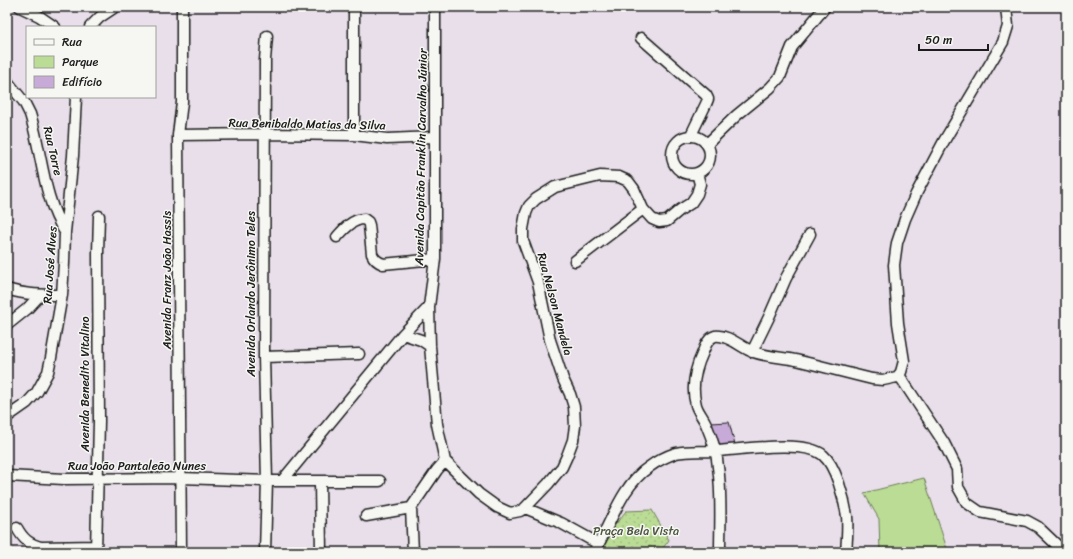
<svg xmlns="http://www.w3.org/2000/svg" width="1073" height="559" viewBox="0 0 1073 559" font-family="Sriracha,sans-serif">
<defs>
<pattern id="green-dots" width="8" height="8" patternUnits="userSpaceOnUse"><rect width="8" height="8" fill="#bbdc95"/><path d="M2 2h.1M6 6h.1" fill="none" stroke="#a0bc80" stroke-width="1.8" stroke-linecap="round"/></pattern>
</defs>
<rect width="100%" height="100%" fill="#e8dfea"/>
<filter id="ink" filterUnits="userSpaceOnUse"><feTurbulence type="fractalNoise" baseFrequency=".025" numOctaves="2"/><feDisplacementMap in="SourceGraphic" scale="8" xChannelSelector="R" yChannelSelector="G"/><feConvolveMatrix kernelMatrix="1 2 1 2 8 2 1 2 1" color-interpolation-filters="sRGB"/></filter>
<g filter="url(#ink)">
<!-- green -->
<path fill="url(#green-dots)" stroke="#6c7c58" d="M652,510L669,540L660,552H604V539L626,511Z"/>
<!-- pitch -->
<path fill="#bbdc95" stroke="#6c7c58" d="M924,478L948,552H880L879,519L864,493Z"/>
<!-- building -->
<path fill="#c7aad7" stroke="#1c1c1c" d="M729,422L735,445L720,446L711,423Z"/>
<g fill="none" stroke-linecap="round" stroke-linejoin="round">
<!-- minor casing -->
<g stroke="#1c1c1c" stroke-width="13">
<path id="minor" d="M20,7L39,16L55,27
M354,7V135
M435,7V259L429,307L430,346L437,424L445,461L479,494L497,507L510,513L520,511L525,508L548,484L562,467L567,456L573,440L575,426L574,407L570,394L563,379L550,340L538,282L523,241V229L526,213L529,206L536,199L555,187L600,176L619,177L628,181L634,189L643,209L652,219L659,222L667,221L680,210L691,203L697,194L700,184L697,173
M90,27L100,17L115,7
M641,38L706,95L708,99L706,104L691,135
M7,81L24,102L30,114C42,152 43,199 65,232
M178,135L265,134L354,135L387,139L434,137
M672 155a19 19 0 1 1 38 0a19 19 0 1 1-38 0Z
M707,144L737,115L770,88L780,77L792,47L825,7
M337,237C344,229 353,219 364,219L368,222L369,225L372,254C374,259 378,262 383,264L435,259
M575,261L643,209
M7,289C25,295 44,295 62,295
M7,325L27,309L40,295
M403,334L421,340L430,346
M752,352L769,317L786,278L810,234
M264,357L359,354
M899,375L944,443L957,469L958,487L967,503L980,512L1027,521L1038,527L1059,547L1066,549
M7,417L27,403L37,392L48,372L51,358L62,295L64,263L65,232L73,156L76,97
M7,476L64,479L181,478L267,481H380
M282,481L403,334L429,307
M320,481L321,552
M525,508L561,523L599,544
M366,516L411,508
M17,528C23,539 29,544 41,547L96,546
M96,552L99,421L98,253L99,216
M181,552L178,135L182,102V7
M265,552L267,481L264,357L265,60L267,36
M413,552L411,508L437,470L445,461
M594,552C611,524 621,486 649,467C657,461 667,456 676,453C689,450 703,452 716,451C739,450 805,439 823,455C836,466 844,498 847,516C848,527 847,540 846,552
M720,552C720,524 722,494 718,467C717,452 712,438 706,424C703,417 698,412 696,405C691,387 695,369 703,352C705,346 708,338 715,336C727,334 741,347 751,351C765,357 782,357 796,360C821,366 847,373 872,379L883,380L897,377L901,372L904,361L898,323L894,265L897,243L905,219L916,194L944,141L1003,42L1008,26L1006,7"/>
</g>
<!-- minor -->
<use href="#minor" stroke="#f6f6f2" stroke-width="10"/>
</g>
</g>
<g text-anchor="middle" stroke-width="3" stroke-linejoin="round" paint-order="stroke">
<!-- street labels -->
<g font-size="12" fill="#1c1c1c" stroke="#f6f6f2">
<text transform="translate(307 124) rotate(1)" y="4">Rua Benibaldo Matias da Silva</text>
<text transform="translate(53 151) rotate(77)" y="4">Rua Torre</text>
<text transform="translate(421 157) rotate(-89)" y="4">Avenida Capitão Franklin Carvalho Júnior</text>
<text transform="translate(50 265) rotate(-86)" y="4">Rua José Alves</text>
<text transform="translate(167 280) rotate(-90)" y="4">Avenida Franz João Hassis</text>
<text transform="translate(251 294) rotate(-90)" y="4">Avenida Orlando Jerônimo Teles</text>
<text transform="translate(555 304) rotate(75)" y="4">Rua Nelson Mandela</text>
<text transform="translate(85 384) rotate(-90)" y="4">Avenida Benedito Vitalino</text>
<text x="137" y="470">Rua João Pantaleão Nunes</text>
</g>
<!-- park labels -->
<g font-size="12" fill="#4c5640" stroke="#f6f6f2">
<text x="636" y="535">Praça Bela Vista</text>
</g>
</g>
<!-- margin -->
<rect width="1073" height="559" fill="none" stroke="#f6f6f2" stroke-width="24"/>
<rect x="12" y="12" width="1049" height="535" fill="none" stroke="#1c1c1c" stroke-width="1.5" filter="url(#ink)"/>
<!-- legend -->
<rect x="26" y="26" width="130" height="72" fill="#f6f6f2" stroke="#9f9f9c"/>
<rect x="34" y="39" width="20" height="6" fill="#f6f6f2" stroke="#9f9f9c"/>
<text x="62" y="46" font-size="12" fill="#1c1c1c">Rua</text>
<rect x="34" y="56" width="20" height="12" fill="#bbdc95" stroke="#9f9f9c"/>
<text x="62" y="66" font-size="12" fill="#1c1c1c">Parque</text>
<rect x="34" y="76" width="20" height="12" fill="#c7aad7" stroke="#9f9f9c"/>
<text x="62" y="86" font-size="12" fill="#1c1c1c">Edifício</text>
<!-- scale -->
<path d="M919 44v6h69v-6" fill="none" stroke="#1c1c1c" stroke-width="2"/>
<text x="925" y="44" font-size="12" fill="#1c1c1c" stroke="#f6f6f2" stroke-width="3" paint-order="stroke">50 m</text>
</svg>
